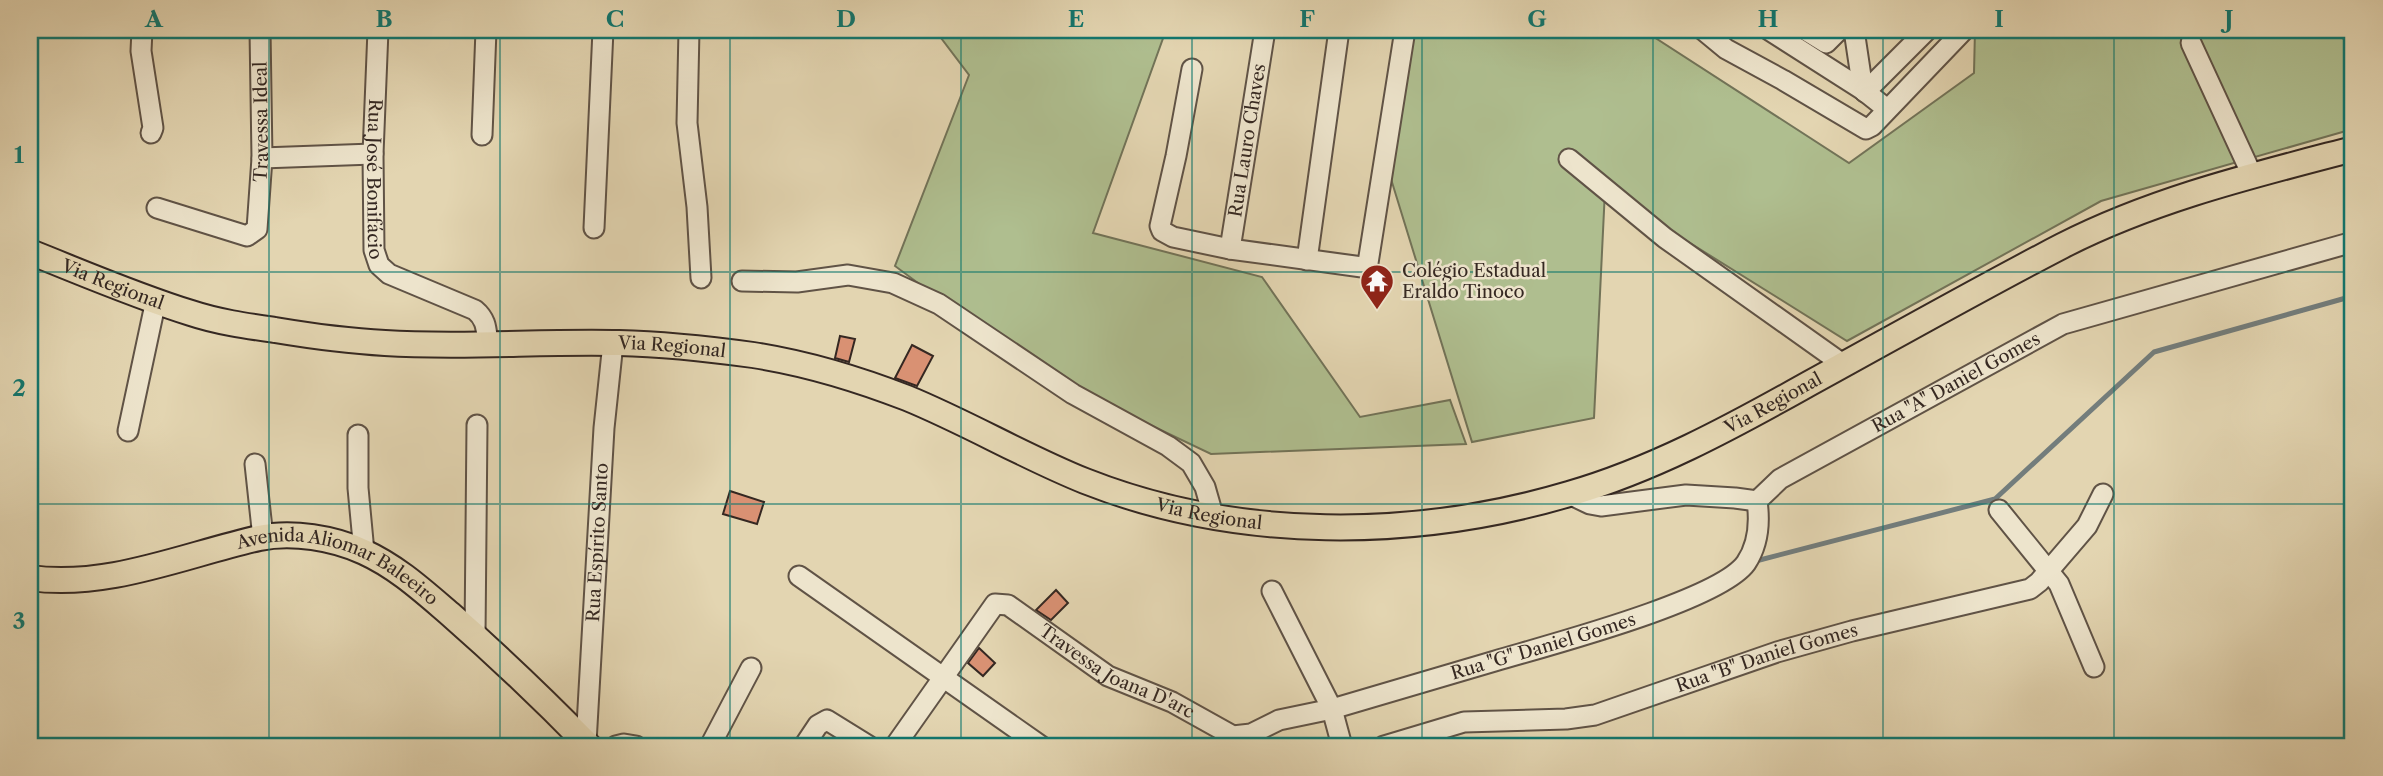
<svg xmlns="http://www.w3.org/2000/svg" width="2383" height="776" viewBox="0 0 2383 776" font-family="'Libre Caslon Text',serif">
<rect width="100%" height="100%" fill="#e3d5b1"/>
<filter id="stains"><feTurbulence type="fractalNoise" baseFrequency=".00286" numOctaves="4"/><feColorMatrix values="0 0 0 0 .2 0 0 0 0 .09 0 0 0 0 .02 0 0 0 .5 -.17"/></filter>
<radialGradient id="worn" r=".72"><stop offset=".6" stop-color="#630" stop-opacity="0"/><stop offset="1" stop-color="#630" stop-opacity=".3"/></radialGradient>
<!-- green -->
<path fill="#afbe8f" stroke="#727358" stroke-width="2" d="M935,30H1166L1093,233L1262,277L1360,417L1450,400L1466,444L1211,454L1037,371L895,266L969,75Z
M1406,30H1643L1849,163L1974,73L1975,30H2334L2353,48V129L2101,201L1847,341L1605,190L1594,418L1472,442L1387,166Z"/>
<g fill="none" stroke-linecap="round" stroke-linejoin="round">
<!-- stream -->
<path stroke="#737d7c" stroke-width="5" d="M1752,562L1995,499L2154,352L2353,296"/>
</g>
<!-- building -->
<path fill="#d99173" stroke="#352822" stroke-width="2" d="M840,336L855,339L849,362L835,358Z
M912,345L933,356L917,386L895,378Z
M730,491L764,502L757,524L723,514Z
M1056,590L1068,603L1051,620L1036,610Z
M979,648L995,663L983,676L968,663Z"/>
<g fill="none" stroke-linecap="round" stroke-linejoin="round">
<!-- minor casing -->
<g stroke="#605346" stroke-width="23">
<g id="minor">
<path d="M142,30L141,51L153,128L151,133"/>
<path id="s1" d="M378,30L373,154L374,250L379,265L389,274L475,310C487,320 486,330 488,344"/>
<path d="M689,30L687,123L697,207L701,278"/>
<path d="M1703,30L1726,49L1783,80L1866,129L1872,126L1963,31"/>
<path d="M1769,30L1863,90"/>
<path d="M1805,30L1826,43L1839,30"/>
<path d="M1854,30L1863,90L1887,109"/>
<path d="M2191,43L2252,175"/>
<path d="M1192,69L1176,156L1160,226L1162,231L1173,237L1230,249L1362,267L1368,263L1405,30"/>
<path d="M1865,92L1927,30"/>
<path d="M482,135L486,30"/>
<path d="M262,158L373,154"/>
<path d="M1569,159L1665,238L1844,365"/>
<path id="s2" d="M157,208L247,236L257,229L262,158L260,30"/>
<path d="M594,228L603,30"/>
<path id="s3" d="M1230,249L1265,30"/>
<path d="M1307,260L1339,30"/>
<path d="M742,281L797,282L848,275L893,283L939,304L1073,394L1168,446L1191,463L1205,487L1213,515"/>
<path d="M128,431L156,300"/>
<path d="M358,435V488L364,552"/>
<path d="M255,464L263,538"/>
<path id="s4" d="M1569,494L1590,504L1601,506L1686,495L1735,498L1757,501L1780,479L2063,324L2353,242"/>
<path d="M1999,510L2059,584L2094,667"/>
<path d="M799,576L1041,746"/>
<path d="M1272,591L1332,709L1342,746"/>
<path d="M475,636L477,425"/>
<path id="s5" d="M586,743L604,428L613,343"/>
<path d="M616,746L624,744L636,746"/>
<path d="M710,746L751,668"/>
<path d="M804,746L818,725L827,720L869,746"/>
<path id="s6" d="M895,746L995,604L1008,605L1108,676L1172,702L1233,736L1251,734L1279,720L1332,709C1386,693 1441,677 1495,661C1545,646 1719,601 1746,563C1758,545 1760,522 1757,501"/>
<path id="s7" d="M1384,746L1464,722L1566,719L1595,715L1777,652L1852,631L2030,589L2039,582L2087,526L2103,494"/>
</g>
</g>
<!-- major casing -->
<g stroke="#352822" stroke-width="28">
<g id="major">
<path id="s8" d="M30,252C83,273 136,296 191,313C218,322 247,326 275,330C311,336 348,341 385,343C463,348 541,341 619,343C663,344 709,349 753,355C805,363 858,379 907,398C968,423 1025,457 1085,481C1237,541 1414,540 1569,494C1652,470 1728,429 1803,387C1889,340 1975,291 2062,246C2154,199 2254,175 2353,149"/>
<path id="s9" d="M30,578C108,589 184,555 259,538C292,531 334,538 364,552C397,567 423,591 450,614C498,656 545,701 589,746"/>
</g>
</g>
<!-- minor -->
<use href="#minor" stroke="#ede4cc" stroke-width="19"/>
<!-- major -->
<use href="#major" stroke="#e3d5b1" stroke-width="24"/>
</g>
<!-- grid -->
<path fill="none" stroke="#0f766e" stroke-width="2" stroke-opacity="0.55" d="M269,30V746M500,30V746M730,30V746M961,30V746M1192,30V746M1422,30V746M1653,30V746M1883,30V746M2114,30V746M30,272H2353M30,504H2353"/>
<!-- icons -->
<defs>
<g id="temple-pin" transform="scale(1.75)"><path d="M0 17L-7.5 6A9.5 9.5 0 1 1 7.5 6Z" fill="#8f2418" stroke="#ede4cc"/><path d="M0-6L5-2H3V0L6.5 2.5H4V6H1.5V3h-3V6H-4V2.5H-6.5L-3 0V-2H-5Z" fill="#fff"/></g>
</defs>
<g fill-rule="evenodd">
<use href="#temple-pin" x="1377" y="281"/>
</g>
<g text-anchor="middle" stroke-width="5" stroke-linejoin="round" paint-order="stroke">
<!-- street labels -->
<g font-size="18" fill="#352822" stroke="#ede4cc">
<text dy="6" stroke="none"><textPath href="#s2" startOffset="214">Travessa Ideal</textPath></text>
<text dy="6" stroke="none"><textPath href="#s3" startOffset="110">Rua Lauro Chaves</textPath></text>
<text dy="6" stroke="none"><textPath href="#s1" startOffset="149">Rua José Bonifácio</textPath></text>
<text dy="6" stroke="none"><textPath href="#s8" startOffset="89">Via Regional</textPath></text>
<text dy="6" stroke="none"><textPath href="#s8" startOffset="656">Via Regional</textPath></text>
<text dy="6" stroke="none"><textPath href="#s4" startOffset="424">Rua "A" Daniel Gomes</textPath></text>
<text dy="6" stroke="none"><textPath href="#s8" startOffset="1811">Via Regional</textPath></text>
<text dy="6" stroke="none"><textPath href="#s8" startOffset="1223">Via Regional</textPath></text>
<text dy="6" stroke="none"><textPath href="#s5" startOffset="201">Rua Espírito Santo</textPath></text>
<text dy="6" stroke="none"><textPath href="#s9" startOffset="320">Avenida Aliomar Baleeiro</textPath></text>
<text dy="6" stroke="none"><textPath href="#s6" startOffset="772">Rua "G" Daniel Gomes</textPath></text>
<text dy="6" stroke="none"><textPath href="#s7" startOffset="396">Rua "B" Daniel Gomes</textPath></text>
<text dy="6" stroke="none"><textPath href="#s6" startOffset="315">Travessa Joana D'arc</textPath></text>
</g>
<!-- poi labels -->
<g font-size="18" fill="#352822" stroke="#ede4cc" text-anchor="start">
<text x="1402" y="277">Colégio Estadual<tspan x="1402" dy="21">Eraldo Tinoco</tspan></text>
</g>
</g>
<!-- margin -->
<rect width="2383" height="776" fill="none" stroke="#e3d5b1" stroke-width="77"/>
<rect x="38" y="38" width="2306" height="700" fill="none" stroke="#0f766e" stroke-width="2.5"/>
<g font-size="23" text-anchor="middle" font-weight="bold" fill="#0f766e">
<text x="154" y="27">A</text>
<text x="384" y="27">B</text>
<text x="615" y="27">C</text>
<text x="846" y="27">D</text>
<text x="1076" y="27">E</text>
<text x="1307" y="27">F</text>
<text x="1537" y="27">G</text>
<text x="1768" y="27">H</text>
<text x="1999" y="27">I</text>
<text x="2229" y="27">J</text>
<text x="19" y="163">1</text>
<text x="19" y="396">2</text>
<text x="19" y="629">3</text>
</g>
<rect width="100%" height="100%" filter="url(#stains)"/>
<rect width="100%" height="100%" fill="url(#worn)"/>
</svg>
